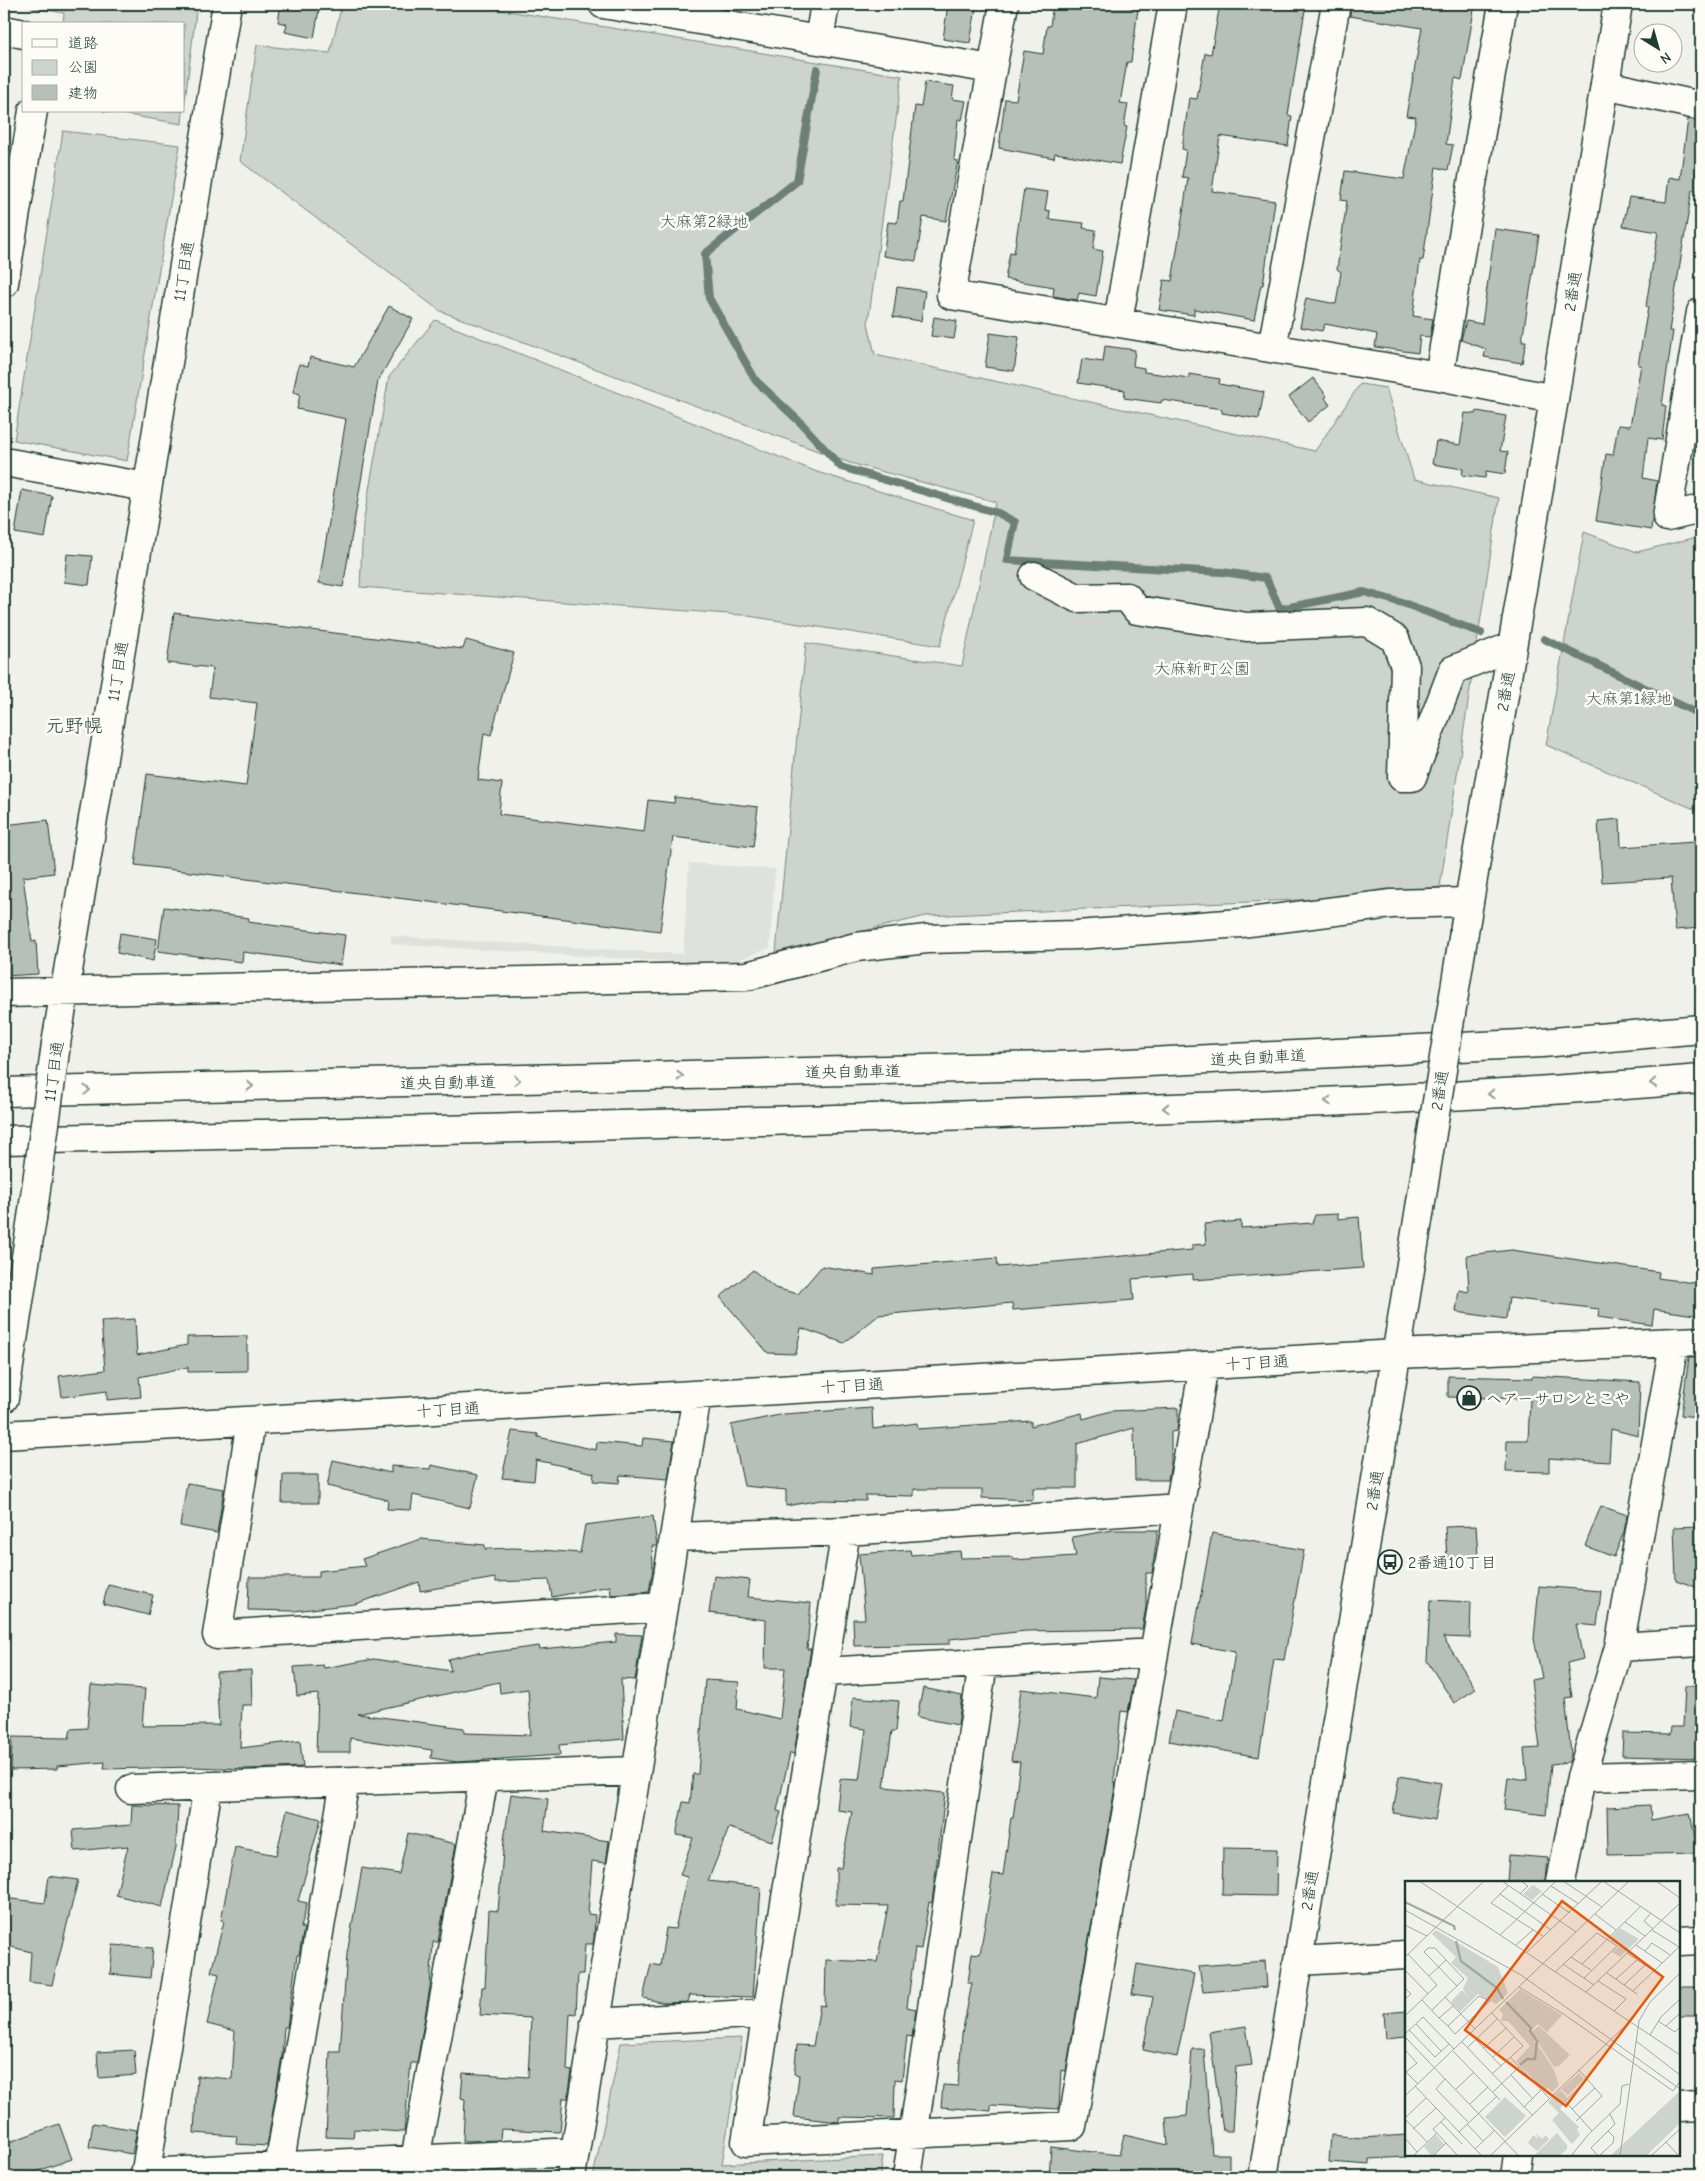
<svg xmlns="http://www.w3.org/2000/svg" width="1705" height="2181" viewBox="0 0 1705 2181" font-family="'Comic Neue','Klee One',sans-serif">
<rect width="100%" height="100%" fill="#f0f1eb"/>
<filter id="ink" filterUnits="userSpaceOnUse"><feTurbulence type="fractalNoise" baseFrequency=".02" numOctaves="2"/><feDisplacementMap in="SourceGraphic" scale="10" xChannelSelector="R" yChannelSelector="G"/><feConvolveMatrix kernelMatrix="1 2 1 2 8 2 1 2 1" color-interpolation-filters="sRGB"/></filter>
<g filter="url(#ink)">
<!-- built -->
<path fill="#dfe2dc" d="M689,863L775,869L770,948L723,965L391,944V936L683,954Z"/>
<!-- green -->
<path fill="#cdd3cd" stroke="#768880" d="M30,4H197L184,108V24H63L64,13L30,7Z
M342,4H466L902,76L868,323L875,355L1315,451L1360,384L1386,388L1414,479L1499,498L1440,887L1319,899L926,916L776,952L806,643L962,666L996,502L850,463L440,311L240,161L257,45L330,53Z
M103,111H183L182,124Z
M63,131L180,145L127,461L14,440Z
M435,320L817,472L973,520L940,646L742,615L360,587L363,524L389,377Z
M1584,532L1637,552L1701,536V812L1546,745Z
M742,2038L722,2164L883,2156L880,2177H593L621,2043Z"/>
<g fill="none" stroke-linecap="round" stroke-linejoin="round">
<!-- stream -->
<path stroke="#6c8077" stroke-width="8" d="M817,69L797,181L705,254L709,298L756,381L801,423L841,467L998,513L1015,522L1007,560L1222,572L1266,578L1280,609L1364,592L1406,604L1481,633
M1544,639L1701,715"/>
</g>
<!-- building -->
<path fill="#b6bfb8" stroke="#1f3d34" fill-rule="evenodd" d="M281,4H320L314,38L285,32L287,24L278,22Z
M948,4L976,8L970,43L943,39Z
M1053,4H1127L1126,7L1138,9L1131,62H1127L1120,103L1128,104L1124,126L1127,127L1120,164L1055,153L1054,158L999,148L1005,99L1016,100L1024,51L1043,54L1047,26H1050Z
M1220,4H1306L1288,115L1292,116L1288,146L1220,136L1212,191L1275,201L1263,285H1261L1254,320L1194,309V315L1159,310L1164,280L1172,281L1182,219L1188,178L1182,177L1186,150L1182,149L1189,98L1197,99L1205,53L1211,54Z
M1351,4H1475L1462,80L1455,78L1446,144L1453,145L1448,170L1436,167L1423,260H1420L1413,316L1433,319L1430,337L1420,336L1418,353L1375,347L1377,334L1325,324L1322,331L1300,327L1306,298L1336,304L1341,272L1337,269L1347,201L1341,200L1345,171L1404,179L1416,117L1406,116L1422,28L1350,16Z
M925,82L954,86L952,99L966,101L962,120L958,119L954,160L958,161L946,221L923,217L916,261L883,256L888,222L897,223L900,201H903L915,106L921,107Z
M1688,119L1701,121V191L1692,190L1669,331H1673L1662,405L1666,406L1662,440L1648,438L1643,478L1657,481L1651,530L1596,521L1606,454L1613,455L1618,425L1630,426L1641,365H1638L1648,307L1646,306L1650,280L1658,232L1623,226L1629,197L1666,202L1669,177L1680,179Z
M1024,189L1048,192L1045,210L1050,211L1049,219L1084,223L1083,228L1096,230L1093,249L1103,251L1096,296L1079,293L1077,300L1053,296L1054,287L1005,279L1010,252L1014,253Z
M1495,229L1539,235L1522,341H1526L1522,363L1484,357L1486,349L1461,340L1466,321L1482,324Z
M897,287L925,291L921,321L893,317Z
M389,306L413,319L378,381L343,587L319,583L346,419L297,409L300,394L293,392L299,364L308,366L310,357L354,367Z
M934,317L957,321L954,339L931,336Z
M990,333L1019,337L1014,371L985,367Z
M1105,346L1135,350L1133,366L1144,368V372L1189,378V374L1220,379L1219,384L1264,392L1259,419L1222,413V409L1162,400L1161,403L1124,398L1125,390L1078,383L1082,359L1103,362Z
M1313,378L1327,396L1325,398L1330,405L1308,422L1289,397Z
M1477,411L1506,416L1500,451L1508,452L1505,474L1486,471L1485,478L1462,475L1463,469L1432,464L1436,441L1460,445L1465,413L1476,414Z
M22,490L52,496L45,538L15,533Z
M67,554L92,556L89,585L64,582Z
M174,613L463,649L466,640L514,653L491,735L484,733L478,780L502,783L499,814L644,832L648,800L674,803L675,797L758,807L753,847L673,837L660,931L135,865L147,774L246,786L257,703L209,697L213,668L167,663Z
M1620,819L1621,847L1695,842L1697,879L1701,878V928L1675,930L1671,878L1602,882L1598,821Z
M48,820L54,873L23,877L32,942L36,941L38,974L4,976V825Z
M164,907L249,918L248,922L345,935L341,965L243,952L242,962L158,951Z
M120,933L157,939L153,961L117,953Z
M1338,1214V1219L1359,1217L1363,1268L1193,1280V1274L1132,1279L1134,1300L1013,1310L1012,1303L879,1315L844,1343L801,1328L796,1354L768,1353L720,1297L753,1270L775,1288L798,1294L822,1266L874,1275V1269L997,1258L998,1267L1192,1250V1245L1206,1244L1204,1224L1241,1221V1228L1312,1223L1315,1215Z
M1512,1250L1659,1272L1658,1278L1701,1284V1316L1654,1309L1652,1325L1598,1317L1599,1309L1509,1298L1506,1319L1456,1312L1459,1290L1469,1292L1467,1255Z
M135,1319L137,1355L187,1345V1337L247,1336V1371L188,1372V1367L139,1377L141,1397L107,1400V1391L62,1397L59,1376L105,1370L101,1321Z
M1689,1357H1701V1418L1681,1415Z
M1448,1376L1532,1378V1376L1640,1382L1638,1436L1611,1429L1609,1462L1549,1458V1472L1506,1471L1507,1440H1528L1530,1399L1448,1397Z
M872,1408L873,1429L917,1423L918,1429L1031,1421V1426L1082,1413L1083,1419L1111,1411L1178,1408V1422L1177,1431L1171,1432V1462L1168,1480H1135L1134,1428L1077,1444V1488H1033V1500L982,1498V1489H914V1496L866,1495V1501L821,1500L786,1506V1490L744,1486L731,1425L784,1414Z
M512,1431L538,1434V1437L596,1450L597,1442L642,1446L643,1438L674,1441L668,1479L620,1475L619,1483L593,1481L594,1473L536,1460L534,1481L502,1478Z
M333,1460L391,1473V1466L430,1469L431,1465L478,1475L470,1508L413,1495L411,1510L387,1509L388,1500L327,1486Z
M283,1475H318V1503H282Z
M187,1483L224,1489L217,1533L180,1526Z
M1601,1506L1627,1515L1624,1532L1614,1557L1585,1546Z
M653,1516L657,1546H652L653,1568L649,1592L611,1595L610,1586L552,1597L549,1580L496,1582L495,1578L420,1591L419,1582L355,1604L294,1611L248,1610L249,1577H319V1571L365,1566L362,1559L421,1539L485,1545V1549L515,1548L580,1553L585,1525Z
M1476,1526L1478,1556L1447,1558L1445,1527Z
M1701,1526V1589L1676,1580L1674,1527Z
M1113,1530H1158L1152,1573H1146V1607L1142,1629L1026,1631L950,1639V1644L854,1646L853,1619H865L859,1554L910,1550L911,1555L960,1551L961,1558L1013,1557V1560L1076,1556L1072,1537Z
M1212,1533L1304,1550L1284,1660L1274,1659L1259,1757L1169,1741L1175,1711L1224,1721L1235,1652L1192,1644Z
M714,1576L750,1580L748,1597L811,1603L807,1649H811L794,1754L790,1753L777,1811L781,1812L772,1841L729,1828L708,1881L761,1887L753,1997L690,1995L688,2002L665,2003L643,1998L651,1964L660,1966L666,1928L675,1929L687,1877L680,1875L693,1838L676,1835L683,1802L690,1803L693,1774H698L705,1680L739,1682L737,1709L780,1719L785,1668H765L766,1620L709,1613Z
M108,1585L153,1595L148,1615L103,1604Z
M1539,1586L1601,1591L1597,1626L1576,1624L1583,1659L1567,1663L1572,1697L1565,1698L1571,1754L1569,1762L1551,1764L1546,1815L1504,1810L1508,1777L1527,1780L1524,1749L1540,1748L1531,1680L1542,1678L1534,1639Z
M1430,1600L1471,1602L1470,1638L1443,1637L1476,1689L1454,1703L1427,1661Z
M616,1634L642,1635L635,1680L621,1679L624,1739L559,1745L560,1755L457,1762L431,1758L432,1750L350,1738V1752H316L318,1694L297,1696L294,1667L323,1665L324,1668L374,1659L451,1671L448,1659L479,1652V1654L539,1646L540,1649L616,1642ZM499,1682L500,1693L528,1689L531,1735L464,1733V1728L358,1714Z
M251,1670L252,1705H242L240,1748L300,1741L303,1767L247,1769L194,1767L104,1769L105,1762L57,1766V1769L11,1770L12,1737L69,1738L71,1729L87,1728L91,1685L145,1689L142,1726L219,1725L216,1672Z
M1098,1677L1134,1680L1128,1712L1121,1711L1114,1782H1116L1066,2071L1061,2070L1059,2109L991,2105V2111L941,2107L943,2085L958,2086L962,2034L972,1983H968L972,1953L980,1954L993,1874L1003,1875L1011,1818H1013L1020,1762L1011,1761L1021,1689L1096,1698Z
M1685,1686H1701V1758L1622,1756L1623,1733L1670,1734L1671,1727H1683Z
M923,1688L962,1696L958,1725L917,1717Z
M853,1697L899,1701L896,1731H892L884,1787L945,1793L932,1903L929,1902L921,1949L915,1948L907,2007L916,2009L912,2037L907,2036L902,2080L895,2079L894,2118L839,2117V2122L794,2117L799,2075L794,2074L797,2045L813,2046L820,2005L825,2006L826,1960L877,1962L888,1906L836,1905V1868H841L852,1812L837,1810L840,1779L859,1780L866,1729L850,1727Z
M1399,1776L1441,1783L1435,1820L1393,1813Z
M511,1794L548,1799L544,1831L609,1841L606,1863L592,1861L588,1914L595,1915L594,1938L593,1944H585L583,1974H578L576,2014L570,2013L567,2070L572,2071L568,2098H563L560,2132L501,2129L500,2140L463,2141L465,2099L461,2098L463,2073L528,2077L531,2018L480,2015L482,1987H485L489,1910L498,1911L504,1840Z
M132,1805L178,1806L176,1847L162,1907L116,1895L128,1846L75,1851L73,1830L131,1825Z
M1650,1805L1651,1820L1690,1813L1698,1853L1608,1855L1607,1807Z
M287,1810L321,1819L298,1901L307,1903L301,1928H304L299,1955H297L287,2027H284L282,2056L267,2146L236,2144L237,2136L194,2133L197,2076L232,2079L235,2031L207,2024L219,1974L211,1972L224,1921L221,1920L235,1847L276,1855Z
M408,1833L456,1844L438,1942H433L430,1987L417,2063H411L404,2132L354,2129L353,2138L326,2137L330,2052H340L347,1954L362,1868L399,1874Z
M1223,1848L1277,1849L1276,1896L1222,1895Z
M1509,1855L1548,1858L1546,1882H1507Z
M49,1876L78,1880L52,1985L29,1982L31,1952L4,1945V1898L45,1903Z
M113,1945L153,1948L150,1978L110,1974Z
M1265,1961L1267,1987L1203,1992L1199,1966Z
M1137,1964L1194,1974L1177,2057L1143,2050L1153,1997L1132,1994Z
M1679,1987H1701V2016H1679Z
M1406,2011V2037L1386,2039L1384,2013Z
M1246,2026L1252,2065L1236,2067L1232,2131H1223L1209,2032Z
M1192,2049H1204L1212,2154H1229V2177H1122L1092,2170L1091,2177H1049L1051,2147L1119,2155L1124,2135L1168,2145L1166,2118L1187,2116Z
M134,2050L136,2075L99,2078L97,2052Z
M93,2123L137,2130L132,2154L89,2147Z
M59,2124L72,2159L20,2177H8L4,2164V2144Z
M1331,2135L1362,2138L1406,2135V2157L1370,2159V2165L1329,2162Z"/>
<g fill="none" stroke-linecap="round" stroke-linejoin="round">
<!-- minor casing -->
<g stroke="#1f3d34" stroke-width="31">
<path id="minor" d="M603,4L992,69
M1004,4L951,295L1439,376L1554,399
M4,30L24,34
M819,40L825,4
M1605,85L1701,106
M4,283L33,111
M1701,312L1667,517L1701,509
M1118,322L1173,4
M1272,348L1336,4
M1439,376L1503,4
M4,462L147,487
M1034,576L1077,598L1127,597L1137,610L1247,627L1367,622L1395,639L1405,666L1402,777H1412L1453,670L1512,646
M4,993L747,976L856,947L927,939L1077,935L1241,923L1391,904L1469,902
M56,1044L227,4
M4,1398L32,1218
M251,1421L217,1635L663,1607
M4,1435L1396,1354L1701,1341
M846,1531L746,2142L1072,2126L1204,1365
M674,1537L846,1531L1179,1508
M1619,1647L1701,1642
M823,1672L1154,1653
M1581,1777L1701,1774
M131,1789L636,1771
M1561,1882L1581,1777L1619,1647L1674,1344
M1679,1941L1701,1940
M1298,1961L1406,1955
M595,2023L767,2013
M1679,2107L1701,2106
M415,2160L484,1777
M279,2167L345,1781
M145,2173L575,2152
M145,2177L208,1786
M571,2177L697,1395
M907,2177L983,1663
M1515,2177L1518,2155"/>
</g>
<!-- major casing -->
<g stroke="#1f3d34" stroke-width="31">
<path id="major" d="M1464,932L1554,399L1618,4
M1263,2177L1420,1208"/>
</g>
<!-- highway casing -->
<g stroke="#1f3d34" stroke-width="31">
<path id="highway" d="M4,1092L1087,1065L1542,1043L1701,1029
M4,1140C305,1134 607,1126 908,1117C1173,1108 1438,1101 1701,1079"/>
</g>
<!-- minor -->
<use href="#minor" stroke="#fdfcf7" stroke-width="28"/>
<!-- major -->
<use href="#major" stroke="#fdfcf7" stroke-width="28"/>
<!-- highway -->
<use href="#highway" stroke="#fdfcf7" stroke-width="28"/>
<!-- minor-bridge casing -->
<g stroke="#1f3d34" stroke-width="31" stroke-linecap="butt">
<path id="minor-bridge" d="M32,1218L56,1044"/>
</g>
<!-- major-bridge casing -->
<g stroke="#1f3d34" stroke-width="31" stroke-linecap="butt">
<path id="major-bridge" d="M1420,1208L1464,932"/>
</g>
<!-- minor-bridge -->
<use href="#minor-bridge" stroke="#fdfcf7" stroke-width="28"/>
<!-- major-bridge -->
<use href="#major-bridge" stroke="#fdfcf7" stroke-width="28"/>
</g>
<!-- one-way arrows -->
<defs><path id="oneway-chevron" d="M-2-3.5L2.5 0L-2 3.5" fill="none" stroke-width="1.6" stroke-linecap="round" stroke-linejoin="round" transform="scale(1.25)"/></defs>
<g stroke="#8e9c96">
<use href="#oneway-chevron" transform="translate(680 1076) rotate(-1)"/>
<use href="#oneway-chevron" transform="translate(517 1080) rotate(-1)"/>
<use href="#oneway-chevron" transform="translate(1653 1083) rotate(175)"/>
<use href="#oneway-chevron" transform="translate(250 1086) rotate(-1)"/>
<use href="#oneway-chevron" transform="translate(87 1090) rotate(-1)"/>
<use href="#oneway-chevron" transform="translate(1491 1094) rotate(178)"/>
<use href="#oneway-chevron" transform="translate(1328 1101) rotate(178)"/>
<use href="#oneway-chevron" transform="translate(1166 1108) rotate(178)"/>
</g>
</g>
<!-- icons -->
<defs>
<g id="shop-ring" transform="scale(1.25)"><circle r="9.5" fill="#fdfcf7" stroke="#1f3d34" stroke-width="1.5"/><path d="M-5-2.5h2.3a2.7 3.5 0 0 1 5.4 0H5L5.5 6h-11ZM-1.5-2.5h3a1.5 2.3 0 0 0-3 0Z" fill="#1f3d34"/></g>
<g id="bus-ring" transform="scale(1.25)"><circle r="9.5" fill="#fdfcf7" stroke="#1f3d34" stroke-width="1.5"/><path d="M-5-6H5V4H4V6H2V4H-2V6H-4V4H-5ZM-3.5-4V0h7V-4ZM-3.5 1.2v1.5H-2V1.2ZM2 1.2v1.5H3.5V1.2Z" fill="#1f3d34"/></g>
</defs>
<g fill-rule="evenodd">
<use href="#shop-ring" x="1469" y="1398"/>
<use href="#bus-ring" x="1390" y="1562"/>
</g>
<g text-anchor="middle" stroke-width="5" stroke-linejoin="round" paint-order="stroke">
<!-- park labels -->
<g font-size="16" fill="#425b53" stroke="#fdfcf7">
<text x="704" y="227">大麻第2緑地</text>
<text x="1202" y="674">大麻新町公園</text>
<text x="1629" y="704">大麻第1緑地</text>
</g>
<!-- street labels -->
<g font-size="16" fill="#1f3d34" stroke="#fdfcf7">
<text transform="translate(183 271) rotate(-81)" y="6">11丁目通</text>
<text transform="translate(1572 291) rotate(-81)" y="6">2番通</text>
<text transform="translate(117 671) rotate(-81)" y="6">11丁目通</text>
<text transform="translate(1505 691) rotate(-80)" y="6">2番通</text>
<text transform="translate(1258 1057) rotate(-3)" y="6">道央自動車道</text>
<text transform="translate(53 1071) rotate(-82)" y="6">11丁目通</text>
<text transform="translate(853 1071) rotate(-1)" y="6">道央自動車道</text>
<text transform="translate(448 1082) rotate(-1)" y="6">道央自動車道</text>
<text transform="translate(1439 1090) rotate(-81)" y="6">2番通</text>
<text transform="translate(1257 1362) rotate(-3)" y="6">十丁目通</text>
<text transform="translate(852 1385) rotate(-3)" y="6">十丁目通</text>
<text transform="translate(448 1409) rotate(-3)" y="6">十丁目通</text>
<text transform="translate(1374 1490) rotate(-81)" y="6">2番通</text>
<text transform="translate(1309 1890) rotate(-81)" y="6">2番通</text>
</g>
<!-- poi labels -->
<g font-size="16" fill="#1f3d34" stroke="#fdfcf7" text-anchor="start">
<text x="1486" y="1404">ヘアーサロンとこや</text>
<text x="1408" y="1568">2番通10丁目</text>
</g>
<!-- quarter labels -->
<g font-size="19" fill="#1f3d34" stroke="#fdfcf7">
<text x="74" y="732">元野幌</text>
</g>
</g>
<!-- overview -->
<g transform="translate(1405 1881)">
<rect width="275" height="275" fill="#f0f1eb"/>
<path d="M128,4L137,10L127,19L118,13ZM215,47L234,58L215,76L207,71L214,65L204,58ZM31,49L93,86L103,112L91,123L73,113L55,131L46,121L57,109L63,116L58,108L63,97L46,82L51,76L27,53ZM115,108L157,134L142,151L133,143L124,151L148,187L154,204L147,211L143,207L139,210L111,180L125,165L103,140H96L98,133L94,129ZM134,145L165,174L154,185L149,186L126,151ZM174,192L179,198L163,214L156,208ZM155,209L162,216L155,228L174,246L172,249L175,254L167,263L147,239L154,232L143,221ZM275,210V242L241,275H205ZM100,216L121,235L100,256L80,236ZM131,252L137,258L141,254L144,258L132,270L123,262L128,254L133,258ZM152,252L162,264V268L154,275H129ZM31,254L39,263L27,275L19,266Z" fill="#cdd3cd"/>
<path fill="none" stroke="#9faca4" stroke-width="2.5" d="M0,21L49,45L50,49M51,60L56,80L92,107L98,118M101,121L126,147L125,150L132,160L130,178H122L115,184"/>
<path fill="none" stroke="#9ca9a2" stroke-width="1" d="M14,0L275,174M97,0L171,51M158,0L197,26M198,0L275,52M251,0L275,17M103,5L86,22L138,55M146,5L174,23M95,13L146,49M115,13L123,5L116,0M137,13L165,32M0,29L116,94L275,208M246,32L239,40L248,48M190,33L211,49M112,38L151,0M220,41L240,55M0,44L22,55M247,49L274,66M95,54L112,38M111,64L128,49M231,64L257,82M240,70L247,62L265,74M122,71L197,0M222,72L249,90M0,76L79,0M166,76L186,89M158,83L189,104M177,83L236,25M0,89L23,113M150,91L192,52L212,65L179,97M202,92L232,113M24,95L41,79M211,98L232,79M193,100L221,118L209,130M219,104L240,84M114,106L160,134L268,210L275,200M0,107L6,113L0,118M228,110L275,65M181,111L275,22M40,116L70,148M17,119L34,137L43,145L50,153L85,120L74,115L43,145M27,129L59,98L30,67H23L19,71L52,105M87,132L118,165L87,193M0,135L32,104L3,73M34,137L48,125M253,140L270,151L275,146M11,143L36,170M261,145L275,132M4,149L30,176L44,163M0,153L18,136L49,168M245,154L256,136L275,118M0,156L114,275M71,159L96,185M231,160L275,194M57,161L127,234M62,167L92,138M79,167L101,147M0,169L12,182L1,191M48,170L95,219M88,176L109,156M105,176L144,217M0,190L13,203M106,194L127,217M40,198L31,208L63,241M182,199L160,220L187,250M10,205L77,275M50,209L69,191M88,211L114,186M0,215L224,0M65,223L83,206M119,226L136,209M167,228L190,207M0,237L21,217M40,237L28,248L53,275M0,238L22,261M171,240L197,215L174,189M36,241L57,263M62,243L78,260M8,248L31,227M54,251L92,215M0,257L12,271M261,261L274,275M70,268L90,249M8,275L32,252M28,275L41,262M85,275L225,140M166,275L183,254L215,223L217,205L224,203M193,275L186,267L210,243L205,233M194,275L208,262L209,256L203,250M215,275L234,140L245,121L275,92M246,275L275,248"/>
<path fill="#e8590c" fill-opacity="0.15" stroke="#e8590c" stroke-width="2.5" d="M157,20L258,96L161,225L60,149Z"/>
<rect width="275" height="275" fill="none" stroke="#1f3d34" stroke-width="2.5"/>
</g>
<!-- margin -->
<rect width="1705" height="2181" fill="none" stroke="#fdfcf7" stroke-width="20"/>
<rect x="10" y="10" width="1685" height="2161" fill="none" stroke="#1f3d34" stroke-width="2" filter="url(#ink)"/>
<!-- legend -->
<rect x="22" y="22" width="162" height="90" fill="#fdfcf7" stroke="#a4b0a9"/>
<rect x="32" y="39" width="25" height="8" fill="#fdfcf7" stroke="#a4b0a9"/>
<text x="68" y="48" font-size="15" fill="#1f3d34">道路</text>
<rect x="32" y="60" width="25" height="15" fill="#cdd3cd" stroke="#a4b0a9"/>
<text x="68" y="72" font-size="15" fill="#1f3d34">公園</text>
<rect x="32" y="85" width="25" height="15" fill="#b6bfb8" stroke="#a4b0a9"/>
<text x="68" y="98" font-size="15" fill="#1f3d34">建物</text>
<!-- north arrow -->
<g transform="translate(1658 48) rotate(143)"><circle r="24" fill="#fdfcf7" stroke="#a4b0a9"/>
<path d="M0-4L9 19L0 12L-9 19Z" fill="#1f3d34"/>
<text y="-8" font-size="14" font-weight="bold" text-anchor="middle" fill="#1f3d34">N</text>
</g>
</svg>
